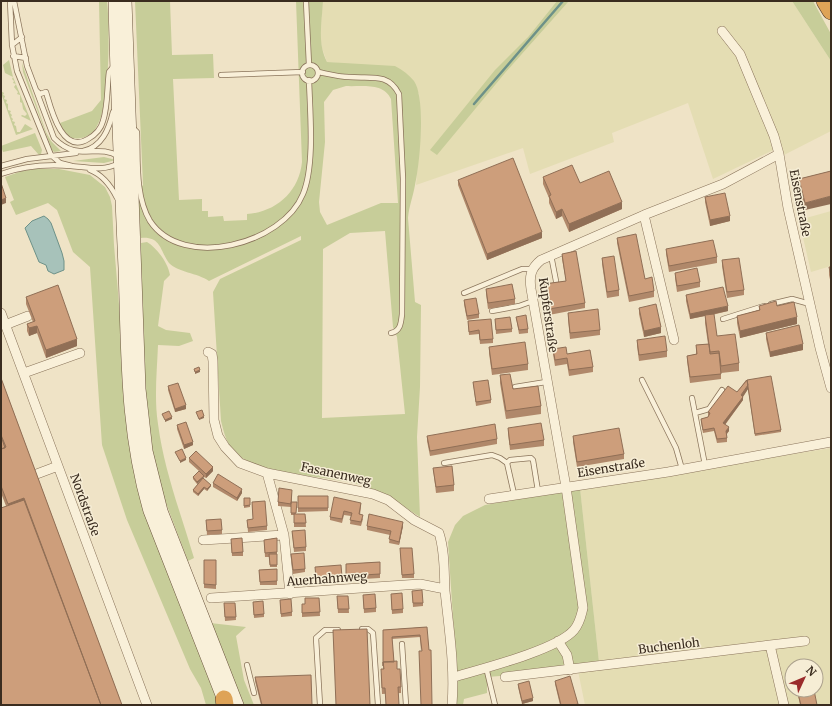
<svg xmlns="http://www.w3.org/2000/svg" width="832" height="706" viewBox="0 0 832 706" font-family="Merriweather,serif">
<rect width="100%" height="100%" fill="#efe3c6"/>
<!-- farmland -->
<path fill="#e4ddb3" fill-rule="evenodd" d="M323,1H557L528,37L505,73L569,1H792L831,61V131L784,155L782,146L713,179L688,103L612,133L614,142L530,174L523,148L416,185L421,129L419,93L338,63L327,62L322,48L320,36Z
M831,211V266L811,272L799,220Z
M831,448V705H585L578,671L599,662L580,488ZM792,666H816V690H792Z"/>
<!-- green -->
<path fill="#c7cd99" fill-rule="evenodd" d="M101,1H107C110,26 110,106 97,126C92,136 82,140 71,138L62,129L60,123L92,111L101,100L99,2Z
M135,1H170L172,55L213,54L214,78L173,79L179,200L202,199V211H208V217L223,216L224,221L247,220V214C276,212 299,192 302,162L296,1H323C322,22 317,43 327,62L395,66C403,70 409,75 414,81C426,98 420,164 415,185C413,197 409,206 408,218L415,302L421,305L420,387L417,437L420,517C401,505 383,492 361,485C330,476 262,475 238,455C227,447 224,433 221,421L213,292L220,279L301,240V236L209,281C198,273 177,272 169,263C160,251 161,236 141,238L137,224V192L143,185ZM346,86C361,87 383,82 391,99L398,203H381L327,225L320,212L319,202L325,142L324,102L333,90ZM385,231L393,327L397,337L405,414L322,418L323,249L350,233Z
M557,1H569L505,73L437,155L430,150L495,70L528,37Z
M792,1H813L831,34V61Z
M9,60L13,77L31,121L21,116L22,115L25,116L27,114L23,109L22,103L20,102V95L17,94L18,92L14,87L16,84L13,83L14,81L12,79L13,77L5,73L3,65Z
M22,63L46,132L51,141L61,151L54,152L52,150L23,72Z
M1,88V91L4,93L3,95L5,96L4,99L7,100L6,103L8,104V110L11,111L10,113L12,115L11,117L13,119L12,121L15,122L14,125L16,126L17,132H20L25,124L33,129L16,135L1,93Z
M35,133L42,150L41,154L39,155L31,146L3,152L1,146Z
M104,157L116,160L104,163L73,161Z
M36,169H59L90,175L105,187L110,197L112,206L114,245L122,340L219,705H206L201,688L190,669L127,520L102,445L90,267L73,252L57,210L48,203L16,215L10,202L14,200L5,177L22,171Z
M147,242C157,248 168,263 170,275L164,281L158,326L166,330L190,333L193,341L179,346L158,345C157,371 154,398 158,424C164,470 181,514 194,558L188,561L161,490L150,444L146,409L140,278L141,243Z
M580,488L599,662L578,670L487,677V693L464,699L463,705H455L457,679L448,542L455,525L463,516L485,505Z
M210,623L246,627L236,636L244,680L254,705H242Z"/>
<!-- water -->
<path fill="#a7c2ba" stroke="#6d9188" d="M44,216L48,219L51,223L62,253L64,261V270L54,274L48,271L46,265L39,262L25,228L32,221Z"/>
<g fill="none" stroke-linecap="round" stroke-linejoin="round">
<!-- stream -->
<path stroke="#6d9188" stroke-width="2.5" d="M474,104L563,1"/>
<!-- lane casing -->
<g stroke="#8a745b" stroke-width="6">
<path id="lane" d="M10,1L12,45L17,71L51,155L60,163L72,166
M14,1L27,66L54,138C78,163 97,143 118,156
M306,1L309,65
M12,45L22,37
M13,56L26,58
M302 73a8 8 0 1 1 16 0a8 8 0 1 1-16 0Z
M318,72C328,74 339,77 349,77C370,79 388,72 399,94L403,179L402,314C401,322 401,331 391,333
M221,75L303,72
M36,90L40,94L46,92C51,109 62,155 88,139C95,135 101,129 103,121C108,106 107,87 109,72L114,66
M132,127L137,132C138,160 135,196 150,221C183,271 283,244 303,194C315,165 310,112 309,80
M83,151C102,147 109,129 113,112
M1,166L27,159L76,153
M90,170C103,175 111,186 117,198
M1,174C23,166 47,164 71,166C87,167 103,172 119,163
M551,255L556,281
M464,293L522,269H532
M771,304L792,299L810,304
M492,311L519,306L533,301
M723,319L764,306
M642,380L676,448L682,469
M515,387L546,382
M692,398L705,465
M695,413L709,409L722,390
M444,463L492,455L500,458L507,463
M514,494L507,463L510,460L531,458L533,460L538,491
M362,629H368L373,633L378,705
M402,644L406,705
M247,665L254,693
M486,667L495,705
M320,705L316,638L325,630H338"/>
</g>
<!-- street casing -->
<g stroke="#8a745b" stroke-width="10">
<path id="street" d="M722,31L740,54L774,136L779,154L788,208L820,348L831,388
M644,215L674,340
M1,313L147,705
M5,325L28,316
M208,352L212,354L213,361L214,420L218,436L225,447L240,463L267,473L373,494L388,500L414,520L439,533C445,552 444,572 445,591C449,629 455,667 452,705
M24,373L80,353
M267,473L284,535L290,594
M34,475L58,466
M489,499L668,472L831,442
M203,540L284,535
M211,598L420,584L445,589
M558,641L567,655L570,670
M770,645L805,641
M454,677C481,669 557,650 574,630C580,623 581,616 583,608L566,487L531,289C529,276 531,268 541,260L644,215L723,184L779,154
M505,677L770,645L784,705"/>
</g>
<!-- secondary casing -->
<g stroke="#6c553e" stroke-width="14">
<path id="secondary" d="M115,1C117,90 121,179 125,268C128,352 126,429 150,511L226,705
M125,1L139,389L146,451L161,511L237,705"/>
</g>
<!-- highway casing -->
<g stroke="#58422f" stroke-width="18">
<path id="highway" d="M825,1L831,11
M224,699L225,705"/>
</g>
<!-- lane -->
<use href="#lane" stroke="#f9f0d9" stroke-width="4.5"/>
<!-- street -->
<use href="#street" stroke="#f9f0d9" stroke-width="9"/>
<!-- secondary -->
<use href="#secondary" stroke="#f9f0d9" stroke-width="13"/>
<!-- highway -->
<use href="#highway" stroke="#dea357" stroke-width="17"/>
</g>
<!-- wall -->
<path fill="#b0886a" d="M831,171L805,210L799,186V179Z
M543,177L580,183L622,209L569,232L562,216L556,219L549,203V198L543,184Z
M458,180L542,238L487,260L458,185Z
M705,197L730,221L710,226L705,202Z
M617,238L645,279L654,291V297L629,302L617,243Z
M666,249L717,257V263L669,272L666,254Z
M562,254L585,303V308L549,315L544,290V284L566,281L562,259Z
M602,258L619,290V296L607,298L602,264Z
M722,260L744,290V295L727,298L722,266Z
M829,267H831V284L829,275Z
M675,273L700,282V287L677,292L675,278Z
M486,289L515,299V304L488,309L486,294Z
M686,295L728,311L712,315L717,336L739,363V371L721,373V379L690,383L687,361V356L696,354V345L708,344L705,323V316L690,319L686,301Z
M26,297L77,346L46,358L37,333L29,336L27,331V324L33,322L26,304Z
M464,300L479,314V318L467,320L464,304Z
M759,306H777L797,324L740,338L737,323V316L759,310Z
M639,308L661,333L644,337L639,314Z
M568,313L600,330V335L570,339L568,319Z
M516,317L528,329V333L519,334Z
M495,319L512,329V332L496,334Z
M468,321L493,339V343L480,344L479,334L469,335Z
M766,333L803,350L770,357L766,339Z
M637,340L667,351V357L639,361L637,346Z
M489,347L528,364V370L492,375L489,353Z
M553,349L567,354L593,367V372L569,376L567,364L555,366L553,354Z
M500,375L513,389L541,406V414L506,419L500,383Z
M1,378L122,705H1L6,506L1,493Z
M746,380L781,430V432L755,436L748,389L743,397V400L725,425L729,431L727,434V442L717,443L714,431L703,433L701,422V419L708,417V412L737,392Z
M473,382L491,400V403L476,406Z
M168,386L186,409L175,412L168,390Z
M177,425L193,445L184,449L177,429Z
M508,428L544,440V446L510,450L508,433Z
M427,436L497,439V444L430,456L427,441Z
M573,436L624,454V459L577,467L573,442Z
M189,458L213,471L206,478L204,477L197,484L193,479V477L199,471L189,462Z
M433,468L454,485V491L436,493Z
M203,478L211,486L207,491L204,489L198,496L193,492V490Z
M213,483L242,493L237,501L213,487Z
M292,493V502L296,514H305L306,527H294V515H291V507L278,506V502Z
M298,496H328V511L298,512Z
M244,498H250V507L244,508Z
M252,502L267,526V530L248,532L247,520L253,519Z
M361,503V507L360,515L363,519L361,526L350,524L351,516L344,515L342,523L330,520V517Z
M206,520L222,530V534L207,535Z
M367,526H403L399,545L389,543L390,535L367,530Z
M292,531L306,547V551L294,552Z
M277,538V567H270L269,557H265L264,540Z
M231,539L243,552V556H232Z
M400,548L414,574V578H402Z
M291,554L305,569V572L293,574Z
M204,560H216V589L204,588Z
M380,562V578L346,580V564Z
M277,569V585H260L259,570Z
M315,570L342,577V580L316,582Z
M412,591L423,603V606L413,607Z
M391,594L403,609V613L392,614Z
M363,595L376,608V612L364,613Z
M337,596H348L349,613H338Z
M319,598L320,616L302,617V604H305Z
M280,600L292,612V616L281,617Z
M253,602L264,614V617L254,618Z
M224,603H235L236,620L225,621Z
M427,627L421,651L420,637L392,639L394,662L397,669L401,687V693L382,694L381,675L383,669V630Z
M255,677L312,705H261L255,681Z
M555,681L578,705H560L555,684Z
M518,684L533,701L522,704L518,687Z
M797,690L817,705H800Z"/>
<!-- shaded-wall -->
<path fill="#906f56" d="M831,196V204L805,210V203Z
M6,198V203L1,205V200Z
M622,202V209L569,232V224Z
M562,209V216L556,219V212Z
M730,216V221L710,226V220Z
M542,232V238L487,260V254Z
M728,306V311L690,319V314Z
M797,317V324L740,338V331Z
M37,326V333L29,336V328Z
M661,327V333L644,337V331Z
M77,339V346L46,358V350Z
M803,344V350L770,357V352Z
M200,370V372L195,374V372Z
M748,385V389L742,398L743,397V400L723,427V423Z
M186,405V409L175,412V409Z
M204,416V418L199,420V419Z
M172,417V419L165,422V420Z
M729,427V431L726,434V431Z
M193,442V445L184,449V445Z
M186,458V460L180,463V461Z
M213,467V471L206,478V474Z
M204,476V477L197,484V482Z
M211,485V486L207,491V489Z
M204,487V489L198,496V494Z
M242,489V493L237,501V498Z
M24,498V505L8,511V504Z
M403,522V526L399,545V542Z
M533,698V701L522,704V701Z"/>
<!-- building -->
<path fill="#cd9e7b" stroke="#906f56" d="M513,158L542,232L487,254L458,180Z
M572,165L580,183L609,171L622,202L569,224L562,209L556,212L549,196L551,195L543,177Z
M831,171V196L805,203L799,179Z
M1,183L6,198L1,200Z
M725,193L730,216L710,220L705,197Z
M636,234L645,279L652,277L654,291L629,296L617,238Z
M713,240L717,257L669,266L666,249Z
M576,251L585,303L549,309L544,284L566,281L562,254Z
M614,256L619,290L607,292L602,258Z
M739,258L744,290L727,292L722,260Z
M829,267H831V276Z
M697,268L700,282L677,286L675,273Z
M512,284L515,299L488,303L486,289Z
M58,285L77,339L46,350L37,326L29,328L27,324L35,321L26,297Z
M723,287L728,306L690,314L686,295Z
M476,298L479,314L467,316L464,300Z
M776,301L777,306L794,302L797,317L740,331L737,316L760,310L759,306Z
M656,304L661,327L644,331L639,308Z
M598,309L600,330L570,333L568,313Z
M714,314L717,336L735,334L739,363L721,366L719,351L710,352L705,315Z
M526,315L528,329L519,330L516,317Z
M510,317L512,329L496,330L495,319Z
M491,319L493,339L480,340L479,330L469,332L468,321Z
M799,325L803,344L770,352L766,333Z
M665,336L667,351L639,355L637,340Z
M525,342L528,364L492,369L489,347Z
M709,344L710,354L719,353L721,374L690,377L687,356L697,354L696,345Z
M566,347L567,354L590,350L593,367L569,370L567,358L555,360L553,349Z
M199,367L200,370L195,372L194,369Z
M510,374L513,389L538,386L541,406L506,411L500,375Z
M771,376L781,430L755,434L747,380Z
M1,378L122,705H101L24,498L8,504L1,486V449L6,447L1,435Z
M488,380L491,400L476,402L473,382Z
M747,380L748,385L741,395L743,397L723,423L729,427L726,431L727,438L717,439L714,428L703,430L701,419L708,417L710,413L708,412L728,386L737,392Z
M178,383L186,405L175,409L168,386Z
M202,410L204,416L199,419L196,412Z
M169,411L172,417L165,420L162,414Z
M186,422L193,442L184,445L177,425Z
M541,423L544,440L510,445L508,428Z
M495,424L497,439L430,451L427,436Z
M619,428L624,454L577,462L573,436Z
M1,436L5,448L1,449Z
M182,449L186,458L180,461L175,452Z
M196,451L213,467L206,474L189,458Z
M452,466L454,485L436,487L433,468Z
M199,471L204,476L197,482L193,477Z
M218,474L242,489L237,498L213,483Z
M203,478L211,485L207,489L204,487L198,494L193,490Z
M279,488L292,490L291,504L278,502Z
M298,496H328V508H298Z
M334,497L361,503L359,514L363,515L361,522L350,520L352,513L344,511L342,519L330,517Z
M244,498H250V505L244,506Z
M24,500L101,705H1V508Z
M265,501L267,526L248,528L247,520L253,519L252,502Z
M291,502H297L296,513H291Z
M294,514H305L306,523H294Z
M369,514L403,522L399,542L389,539L391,531L367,526Z
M221,519L222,530L207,531L206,520Z
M305,530L306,547L294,548L292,531Z
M242,538L243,552L232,553L231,539Z
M277,538V552L265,553L264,540Z
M400,548H412L414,574L402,575Z
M304,553L305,569L293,570L291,554Z
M269,554H277V565H270Z
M204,560H216V585L204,584Z
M380,562V574L346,576V564Z
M341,565L342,577L316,578L315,567Z
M277,569V581L260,582L259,570Z
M422,590L423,603H413L412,591Z
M402,593L403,609L392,610L391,594Z
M375,594L376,608L364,609L363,595Z
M337,596H348L349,609H338Z
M305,598H319L320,612L302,613V604H305Z
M291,599L292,612L281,614L280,600Z
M263,601L264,614L254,615L253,602Z
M224,603H235L236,617H225Z
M427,627L429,650H431L432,705H421L419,651H422L420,635L392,637L394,662H383V666V630Z
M367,629L370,705H336L333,630Z
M397,661V669H400L401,687H398L399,705H386L385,688H382L381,669H384L383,662Z
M311,675L312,705H262L255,677Z
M570,676L578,704L574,705H561L555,681Z
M529,681L533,698L522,701L518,684Z
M797,690H814L817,705H801Z"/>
<g text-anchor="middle" stroke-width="3" stroke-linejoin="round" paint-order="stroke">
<!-- street labels -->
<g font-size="12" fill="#3a2c1f" stroke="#f6edd5">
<text transform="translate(800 203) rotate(79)" y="4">Eisenstraße</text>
<text transform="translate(548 315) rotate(82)" y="4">Kupferstraße</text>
<text transform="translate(611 468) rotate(-9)" y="4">Eisenstraße</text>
<text transform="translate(336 474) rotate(12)" y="4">Fasanenweg</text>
<text transform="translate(85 505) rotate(70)" y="4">Nordstraße</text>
<text transform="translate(327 579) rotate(-4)" y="4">Auerhahnweg</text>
<text transform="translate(669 646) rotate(-7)" y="4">Buchenloh</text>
</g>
</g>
<!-- border -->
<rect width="832" height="706" fill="none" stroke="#3a2c1f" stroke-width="4"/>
<!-- north arrow -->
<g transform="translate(804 678) rotate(46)"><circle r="19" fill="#f6edd5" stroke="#aba08c"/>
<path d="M0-3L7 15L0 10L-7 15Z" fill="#9a2b2b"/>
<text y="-6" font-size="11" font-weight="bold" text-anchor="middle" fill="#3a2c1f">N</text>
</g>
</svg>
